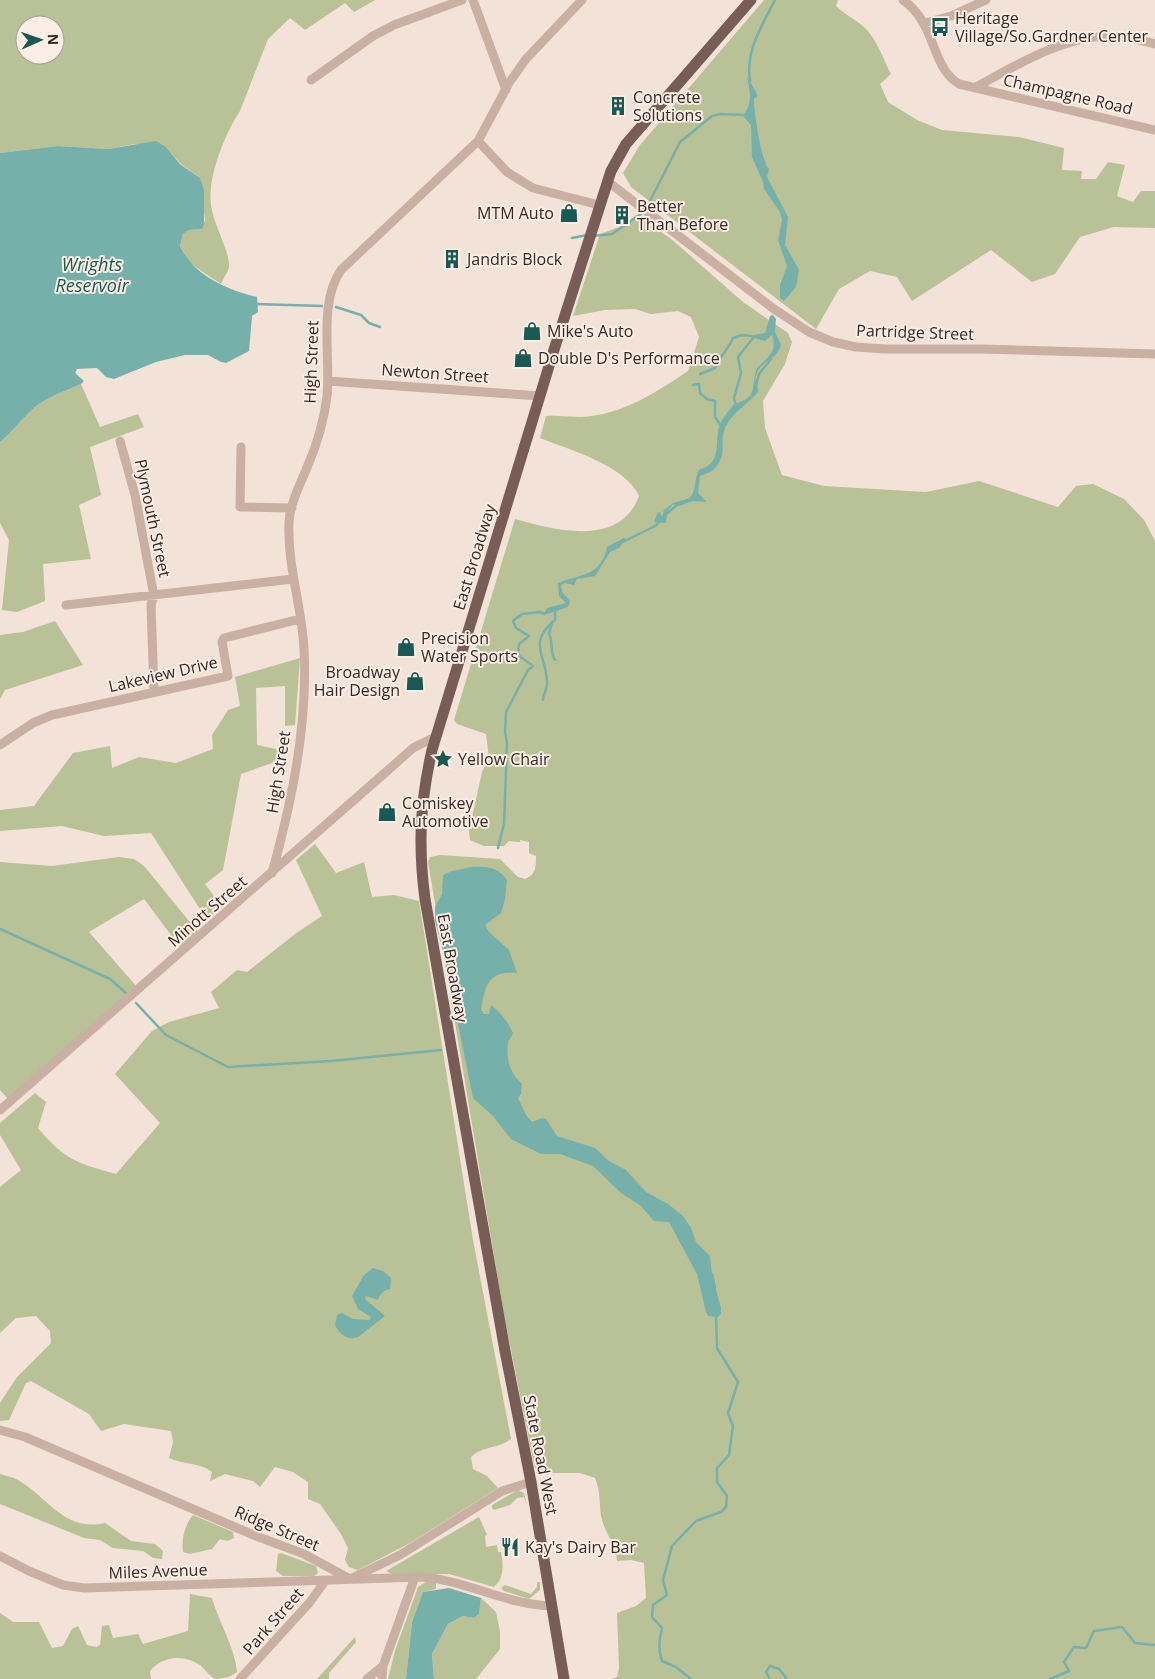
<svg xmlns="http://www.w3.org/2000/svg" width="1155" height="1679" viewBox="0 0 1155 1679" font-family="'Open Sans',sans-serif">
<rect width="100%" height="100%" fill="#f2e2d7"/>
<!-- green -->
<path fill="#b9c197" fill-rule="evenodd" d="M0,0H375L354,12L345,3L305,30L290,18L268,39L240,111C225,133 207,178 211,205C213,224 230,251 229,267C228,272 223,279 221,284L188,262L180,246L183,234L189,230L202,229L205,220L200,178L180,163L166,147L135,144L108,149L58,146L0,153ZM25,25H55V55H25Z
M764,0H838L836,6C844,14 855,19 864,27C877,39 883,59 891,74L880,84L888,102L917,120L942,130L1019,137L1064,148L1062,170L1082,171L1081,179H1096L1108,162L1125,165L1117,196L1133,202L1141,191H1155V228L1114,227L1080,237L1055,274L1032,282L991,250L912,301L897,277L870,271L839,289L816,329L631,187L623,173L640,145Z
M636,215L670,238L743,302L788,333L792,342L785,364L763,401L765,428L782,475L824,486L926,492L979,481L1058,507L1076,486L1093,484L1124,499L1144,520L1155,541V1679H612L617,1677L619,1668L617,1613L636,1606L646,1598L644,1563L631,1560L617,1561C616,1544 604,1532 601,1516C599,1502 601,1492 595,1478L580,1473H538L534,1465L504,1315L428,862L430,857L440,855L500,859L518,877L525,879C536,875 536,867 536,856L529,853V842L520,840V842L509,841L504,846H484L470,840L469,831L482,772L489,758L486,734L457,724L454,720L515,519C554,530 620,548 639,496C625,465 570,450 540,438L546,416C558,415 569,417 581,417C622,415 655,393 688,371L699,337L691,317L678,311L651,314L635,309L605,310L573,316L600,234L622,226Z
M81,384L100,427L138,414L144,427L90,447L101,495L79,505L91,559L43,564L45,601L17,612L2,610L9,540L0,523V442C13,432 22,418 34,408C47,397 65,391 81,384Z
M55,621L83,665L5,690L0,699V635L23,632Z
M300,658L295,725L285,726V686L256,688L257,745L276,749L283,759L241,774L223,870L205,884L222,907L207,920L151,833L104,836L62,826L0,831V810L34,806L73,753L110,746L112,768L139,757L176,763L213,749L212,735L228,710L240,706L235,677Z
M315,844L336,873L364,862L372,897L394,895L419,901L473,1240L511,1439C496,1450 486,1444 471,1457L473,1469L487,1476L498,1488L410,1543L358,1570L349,1567L345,1560L348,1548L341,1534L320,1504L308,1499V1482L293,1472L275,1467L260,1487L253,1481L225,1474L210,1481L212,1472C199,1462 184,1465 169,1458L173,1442L171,1431L124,1424L101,1431L89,1414L31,1381L26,1383L9,1420L0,1421V1403L17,1377L51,1343L50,1331L36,1316L16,1318L0,1333V1187L21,1170L0,1135V1123L35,1093L46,1102L38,1128C65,1160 77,1163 116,1174L160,1123L115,1074L152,1031L169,1022L219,1008L211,992L237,970L247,972L295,934L322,916L296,860Z
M119,857L134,859L144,866L198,932L180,947L144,899L89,932L137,987L8,1099L0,1090V862L52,866Z
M0,1474C6,1476 13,1477 18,1480C49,1498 64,1532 105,1523L131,1541L155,1544L163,1551L162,1559L153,1558L143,1551L113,1548L100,1540L84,1538L0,1504Z
M518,1490L524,1493L527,1506L524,1497L517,1498L510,1505L494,1510L492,1508V1505Z
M193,1515L233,1532L234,1538L227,1541L220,1539L212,1549L190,1554L183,1552C181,1539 185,1525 193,1515Z
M479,1517L487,1535L485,1536L486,1547L497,1545L498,1552H501C503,1564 505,1578 494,1587L449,1574H392L386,1571Z
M281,1553L316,1566L318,1573L314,1576H283L276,1571L278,1554Z
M427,1581L436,1583V1589L423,1592L412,1622L406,1679H388L395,1651L418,1587Z
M537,1582H540V1590L529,1599L504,1591L501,1588L505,1585L531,1594L537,1587Z
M190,1594L212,1598C219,1623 235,1647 237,1672C230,1677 224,1679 215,1679C209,1676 205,1669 200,1665C183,1654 163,1656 150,1671L151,1679H0V1613L13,1622H39L52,1648L63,1646L72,1629L78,1626L87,1645L96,1647L100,1645L102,1626L109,1625L113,1638L138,1634L143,1644L188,1631Z
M481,1598L496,1612L500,1632V1649L476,1679H434L432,1654L448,1624L463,1616L474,1618L479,1614Z
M355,1637L356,1642L329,1673V1679H317Z"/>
<!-- water -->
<path fill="#75b0ab" d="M747,76L758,96L754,99C754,113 761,160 769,169L767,177L788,217L785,245L799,270L796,287L784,301L780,298V285L787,266L778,240L782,220L780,212L764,189L763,182L752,157L751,125L743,116C753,102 750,93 747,76Z
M156,141L166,147L180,164L200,178L204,190V225L202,229L189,230L183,234L180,246C193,275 227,290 257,297L258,312L252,316L249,351L226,363L221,362L208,355H185L156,362L114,379L106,377L97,368L77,369L75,373L84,381L81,384C65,391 47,397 34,408C22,418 13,432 0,442V153L58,146L108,149Z
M773,315L776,319L775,332L781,345C776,362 760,360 756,376C754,382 759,386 758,392C748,404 734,411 726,426C718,443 729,453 714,469C710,473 704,474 700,476L698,493L707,502L693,501L679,506L673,504L667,512L666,523L654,522L658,512H660L662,517L664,510L673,503L690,498C697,488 694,479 699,470C701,468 704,468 706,467C721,459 715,440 719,427C721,419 729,411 734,404C759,397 750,389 757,368C768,357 778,352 772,335L765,341L748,336L765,333L770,316Z
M624,538L626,539L619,548L610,552L595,576L577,579L574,585L565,583L561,585L562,592L570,601L568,607L544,615L540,614L539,611L545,612L547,608L566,603L559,596L558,583C580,574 601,577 607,547Z
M472,867C485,866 499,867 507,880L505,899L501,913L485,925L489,932L509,950L517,973C489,970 485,985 481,1010L484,1014H489L491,1005C501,1013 508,1022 513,1033C512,1038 508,1039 508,1043C506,1061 510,1072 522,1084L521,1094L518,1098L526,1115L532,1122L542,1118L546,1119L557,1136L595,1148L609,1161L626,1170L646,1192L668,1204L683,1216L691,1228L696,1242L710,1256L712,1275L721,1308V1314L718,1317L708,1316L706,1312L697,1274L669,1222L654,1221L641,1206L621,1193L593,1166L560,1154H541L511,1139L493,1116L473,1098L444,955L435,921V907L442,894L443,875L452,871Z
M373,1268L383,1271L391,1278L390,1289C384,1290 380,1293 378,1300L366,1296L365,1299L385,1316L358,1337C348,1341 339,1334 335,1325L337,1315L342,1313L353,1319L370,1320L371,1317L358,1309L352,1296L364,1275Z
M449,1588L481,1598L479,1614L474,1618L463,1616L448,1624L432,1654L434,1679H406L412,1622L423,1592Z"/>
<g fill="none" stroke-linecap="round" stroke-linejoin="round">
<!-- stream -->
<path stroke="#75b0ab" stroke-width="2.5" d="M750,81C745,52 762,25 775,0
M650,201L680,142L712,116L720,114L745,115
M593,236L612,234L641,214
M572,238L587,235
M255,304L322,306
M336,307L361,315L369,323L380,327
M700,374L715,368C720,356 728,350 733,338L742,335L751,336
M693,385L699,384L700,393L707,399L715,401V417L721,426
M756,386L759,374L771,359
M736,406L734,398L741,373L738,357L753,338
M664,516L677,505
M623,542L655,526L661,520
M552,622L549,634C554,643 549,652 555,660
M543,700C543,694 548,688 547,682C546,654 527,643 555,620V609
M498,848L504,824L507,743L505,732L506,712L528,670L533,666L518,655L519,644L529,636L516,628L513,621L522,614L540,612
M0,929L110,979L126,993
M136,1003L166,1035L228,1067L331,1061L441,1050
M712,1274L715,1288
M691,1679L676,1667L662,1661C658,1649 659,1641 662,1628L652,1617L653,1605L667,1595L663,1580L672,1546L696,1521L721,1512L726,1507L727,1496L717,1482V1468L729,1455L733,1426L728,1413L738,1382L717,1348L716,1316
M770,1679L766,1672L770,1666L779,1669L787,1679
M1050,1679L1069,1671L1064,1662L1074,1647L1086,1648L1094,1631L1122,1627L1135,1643L1155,1645"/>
<!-- minor -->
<path stroke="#cab0a3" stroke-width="9" d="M473,0L506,90
M903,0C937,24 930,66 959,84L1155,130
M925,23L951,16L986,0
M311,80L373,36L394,25L462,0
M974,88C1015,66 1061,37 1109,36C1125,36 1140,40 1155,44
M478,141L507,172L533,188L599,205
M607,181L774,309L809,332L833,342L856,347L885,349H981L1155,354
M328,381L540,396
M120,441L135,495L154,596L151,605L154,692
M241,447L240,507L292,508
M66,605L293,579
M0,745L33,723L52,715L228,676L222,642L224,638L300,619
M272,873C292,801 308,724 304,649C302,607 287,565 289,522C290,503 301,483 308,465C318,442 324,420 327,396C331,357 318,303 341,270L478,141L509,83L526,59L582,0
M0,1110L386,772L413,748L435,737
M0,1430L25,1437L256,1536L304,1554L350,1579L400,1555L502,1491L531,1482
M0,1556L29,1571L63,1585L84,1588L421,1577C467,1580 506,1605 552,1606
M240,1679L310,1602L325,1581
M367,1679L383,1666
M382,1679L383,1666L415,1577"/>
<!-- major -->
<path stroke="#785c56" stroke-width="11" d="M564,1679L531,1482L505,1351L425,899C418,846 420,803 432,750L553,353L611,171L626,144L751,0"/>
</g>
<!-- icons -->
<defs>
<g id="bus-bare" transform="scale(1.5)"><path d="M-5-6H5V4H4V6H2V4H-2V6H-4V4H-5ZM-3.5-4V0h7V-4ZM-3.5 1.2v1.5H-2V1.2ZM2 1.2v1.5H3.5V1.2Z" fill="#195853" stroke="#faede4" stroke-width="2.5" paint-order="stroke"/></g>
<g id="building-bare" transform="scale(1.5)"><path d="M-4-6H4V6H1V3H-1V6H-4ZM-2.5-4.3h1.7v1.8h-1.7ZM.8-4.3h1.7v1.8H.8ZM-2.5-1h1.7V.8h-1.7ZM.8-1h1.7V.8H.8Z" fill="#195853" stroke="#faede4" stroke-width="2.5" paint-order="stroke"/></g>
<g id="shop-bare" transform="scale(1.5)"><path d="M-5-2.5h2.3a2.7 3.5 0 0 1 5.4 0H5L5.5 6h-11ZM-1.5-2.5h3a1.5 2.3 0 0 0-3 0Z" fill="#195853" stroke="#faede4" stroke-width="2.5" paint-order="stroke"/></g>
<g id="sight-bare" transform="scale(1.5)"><path d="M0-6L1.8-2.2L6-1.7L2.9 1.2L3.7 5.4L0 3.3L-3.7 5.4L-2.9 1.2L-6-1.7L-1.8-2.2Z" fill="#195853" stroke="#faede4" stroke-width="2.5" paint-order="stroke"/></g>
<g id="restaurant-bare" transform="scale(1.5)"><path d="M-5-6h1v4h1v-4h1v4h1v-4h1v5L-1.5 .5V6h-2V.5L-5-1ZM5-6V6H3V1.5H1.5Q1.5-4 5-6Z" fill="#195853" stroke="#faede4" stroke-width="2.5" paint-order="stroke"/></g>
</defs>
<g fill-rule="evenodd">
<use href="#bus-bare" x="940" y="27"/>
<use href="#building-bare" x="618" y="106"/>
<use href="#shop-bare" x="569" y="213"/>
<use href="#building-bare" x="622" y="215"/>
<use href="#building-bare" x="452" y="259"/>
<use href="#shop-bare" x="532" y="331"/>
<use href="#shop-bare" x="523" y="358"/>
<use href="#shop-bare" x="406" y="647"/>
<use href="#shop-bare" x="415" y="681"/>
<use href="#sight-bare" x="443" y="759"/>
<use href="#shop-bare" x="387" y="812"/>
<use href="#restaurant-bare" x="510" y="1547"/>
</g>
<g text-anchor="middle" stroke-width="4" stroke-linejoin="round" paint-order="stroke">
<!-- poi labels -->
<g font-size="16" fill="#352825" stroke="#faede4" text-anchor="start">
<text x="955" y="24">Heritage<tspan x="955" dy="18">Village/So.Gardner Center</tspan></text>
<text x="633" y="103">Concrete<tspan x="633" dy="18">Solutions</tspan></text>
<text x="637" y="212">Better<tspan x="637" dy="18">Than Before</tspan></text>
<text x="554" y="219" text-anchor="end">MTM Auto</text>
<text x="467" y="265">Jandris Block</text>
<text x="547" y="337">Mike's Auto</text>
<text x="538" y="364">Double D's Performance</text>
<text x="421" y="644">Precision<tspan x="421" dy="18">Water Sports</tspan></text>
<text x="400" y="678" text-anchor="end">Broadway<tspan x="400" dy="18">Hair Design</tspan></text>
<text x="458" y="765">Yellow Chair</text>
<text x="402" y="809">Comiskey<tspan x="402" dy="18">Automotive</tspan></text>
<text x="525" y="1553">Kay's Dairy Bar</text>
</g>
<!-- street labels -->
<g font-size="16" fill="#352825" stroke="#faede4">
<text transform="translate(1068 94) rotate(13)" y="6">Champagne Road</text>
<text transform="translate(915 332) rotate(2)" y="6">Partridge Street</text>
<text transform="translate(311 362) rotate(-88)" y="6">High Street</text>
<text transform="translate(435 373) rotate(4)" y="6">Newton Street</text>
<text transform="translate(153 518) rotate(78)" y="6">Plymouth Street</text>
<text transform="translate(474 557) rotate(-73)" y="6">East Broadway</text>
<text transform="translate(163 674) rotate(-13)" y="6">Lakeview Drive</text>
<text transform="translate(278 772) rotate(-81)" y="6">High Street</text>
<text transform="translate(207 911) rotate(-41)" y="6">Minott Street</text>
<text transform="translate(453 968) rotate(80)" y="6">East Broadway</text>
<text transform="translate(541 1455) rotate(79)" y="6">State Road West</text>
<text transform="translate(277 1528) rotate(23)" y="6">Ridge Street</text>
<text transform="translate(158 1571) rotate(-2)" y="6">Miles Avenue</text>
<text transform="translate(273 1621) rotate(-49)" y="6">Park Street</text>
</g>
<!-- water labels -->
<g font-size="18" font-style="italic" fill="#195853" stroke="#faede4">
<text x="92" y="271">Wrights<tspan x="92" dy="21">Reservoir</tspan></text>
</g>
</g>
<!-- north arrow -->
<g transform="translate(40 40) rotate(88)"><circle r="24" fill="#faede4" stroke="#ab9e98"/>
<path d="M0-4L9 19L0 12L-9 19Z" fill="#195853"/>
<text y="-8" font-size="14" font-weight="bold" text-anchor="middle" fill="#352825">N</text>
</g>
</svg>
